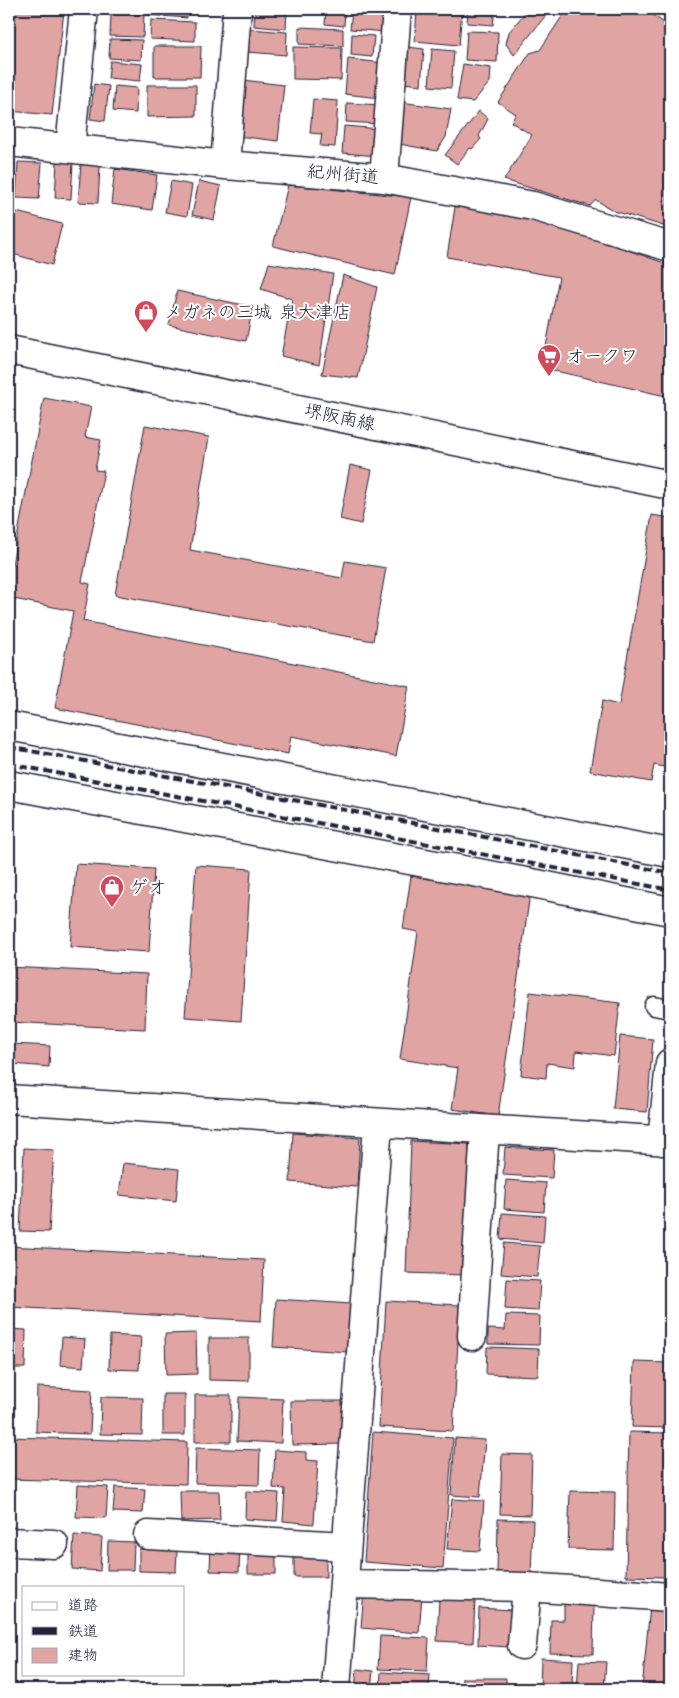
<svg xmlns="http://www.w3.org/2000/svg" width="679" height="1698" viewBox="0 0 679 1698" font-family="Kalam,'Klee One',sans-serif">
<rect width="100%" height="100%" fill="#fff"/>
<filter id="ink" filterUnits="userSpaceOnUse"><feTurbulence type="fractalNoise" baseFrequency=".02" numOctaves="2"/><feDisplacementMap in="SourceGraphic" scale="10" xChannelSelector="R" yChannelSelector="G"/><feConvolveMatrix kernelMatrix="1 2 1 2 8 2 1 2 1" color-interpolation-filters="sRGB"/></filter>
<g filter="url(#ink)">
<!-- building -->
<path fill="#e0a5a3" stroke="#22223b" d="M9,9H62L64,11L52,115L9,111Z
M94,9H131V12Z
M147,9H187V18L147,15Z
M255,9H287L286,29L254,26Z
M326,9H345L344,26L325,24Z
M417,9H462L459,45L415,41Z
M468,9H495L493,25L467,23Z
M528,9H551L514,55L506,44L509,32Z
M567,9H644L670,27V228L614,211L596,200L590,206L504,180L532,135L511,122L516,114L498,102L530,53L540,50Z
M352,10L388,13L386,32L350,29Z
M111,14L144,15L143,37L110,36Z
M151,20L195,22V41L150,39Z
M299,27L343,29V46L299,44Z
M249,29L287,32L286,55L247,52Z
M467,31L498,32L497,62L465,60Z
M352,34L374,36L372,57L351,55Z
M110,39L142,40L141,60L109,58Z
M154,46H201L200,77H154Z
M293,47L342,48L341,80L293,79Z
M408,47L424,49L421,85L404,83Z
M432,49L454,51L451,88L429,86Z
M348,59L383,63L380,98L345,94Z
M110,61L142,64L140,81L108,78Z
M463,64L491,68L490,82L473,102L457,100Z
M243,80L284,85L278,141L237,136Z
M94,84L109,86L105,121L90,119Z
M147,85H196V116L147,117Z
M115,86L137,88L136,113L113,111Z
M313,99L338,101L335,147L320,146L322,134L310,133Z
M401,102L451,109L446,137L437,151L399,144Z
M347,103L381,105L380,124L346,122Z
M479,111L488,119L479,136L481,139L472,149L470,148L457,164L445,155Z
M344,126L380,129L378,156L342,153Z
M57,161L73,162L71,199L55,198Z
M18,162L42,163L39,199L16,198Z
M81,164L100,166L98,203L78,202Z
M115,169L157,175L152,210L111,204Z
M9,173H11L10,196H9Z
M171,181L192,185L187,216L165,212Z
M199,181L221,186L214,220L192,215Z
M288,185L411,197L395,275L273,246Z
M456,201L492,208L619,247L670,265V397L542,368L559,277L447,257Z
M9,210L62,224L52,265L9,253Z
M269,263L333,274L319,365L281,356L292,299L261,289Z
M343,275L377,287L358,378L322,374Z
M177,291L253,307L246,341L169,325Z
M44,398L91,407L85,437L101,440L95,470L104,471L82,582L90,584L83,621L409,686L396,756L291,736L288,754L55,708L73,611L9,598V580Z
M145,425L209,437L190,550L342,578L345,561L386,568L373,641L115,595Z
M350,465L372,470L361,524L340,519Z
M652,515L670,518V768L654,765L651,782L590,771L602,701L619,705Z
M76,864L154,869L149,952L70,947Z
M196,865L251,869L241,1021L185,1017Z
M411,876L530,894L498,1116L452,1109L458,1068L400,1059L418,932L403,929Z
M9,967L147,974L145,1029L9,1022Z
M530,992L620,1003L614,1056L576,1051L575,1067L547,1063L546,1078L521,1075Z
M620,1036L653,1039L647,1112L613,1109Z
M13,1044L50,1046L49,1067L11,1064Z
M293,1133L360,1138L357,1187L290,1182Z
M411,1141L469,1144L464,1275L406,1273Z
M505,1147L554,1150L552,1178L503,1175Z
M24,1148L54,1150L49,1232L20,1231Z
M123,1163L179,1169L176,1201L119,1195Z
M506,1180L546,1183L544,1212L504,1209Z
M9,1185H11L10,1229H9Z
M502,1213L545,1216L543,1243L500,1239Z
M504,1243L540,1246L537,1277L501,1274Z
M9,1246L264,1260L261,1321L9,1307Z
M507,1279L540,1281L538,1311L505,1309Z
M276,1299L351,1304L348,1352L273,1347Z
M386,1301L460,1305L453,1431L379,1427Z
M506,1315L540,1316L539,1345L488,1344V1329L505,1330Z
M9,1329L26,1330L25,1368H9Z
M196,1333L197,1374L166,1375L165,1334Z
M110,1335L141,1337L139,1370L109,1369Z
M62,1337L85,1339L83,1367L60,1365Z
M209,1338H249V1381L209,1380Z
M487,1347L539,1349L538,1376L486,1374Z
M634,1362L670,1363V1428L632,1427Z
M37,1387L92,1390L90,1434L36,1432Z
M163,1394H185V1435H163Z
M195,1395H231V1442H195Z
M101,1397L143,1398L142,1435L100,1434Z
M239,1397L283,1399L281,1443L237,1441Z
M291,1401H346V1444L292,1445Z
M373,1432L453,1438L443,1568L364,1562Z
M629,1432L669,1433L666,1577L626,1576Z
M9,1437L187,1442L186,1484L9,1479Z
M455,1438L485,1440L480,1497L451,1495Z
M196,1448L260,1450L259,1485L195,1483Z
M275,1450L306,1452V1460L318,1461L314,1524L283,1521L285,1489L273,1488Z
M502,1454L532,1455L530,1515L500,1514Z
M78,1485L108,1487L106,1518L76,1517Z
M115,1487L145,1489L143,1513L113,1512Z
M180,1491H219L220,1520L181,1521Z
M246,1491L279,1493L277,1521L245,1519Z
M570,1491L615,1492L614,1550L568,1549Z
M452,1499L484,1501L480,1551L447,1549Z
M498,1519L533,1520L531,1576L497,1574Z
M74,1535L102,1537L100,1571L72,1569Z
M108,1541L134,1542L133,1570H107Z
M211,1542L240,1543L239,1572L210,1571Z
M139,1549L177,1550L176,1572L139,1571Z
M294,1549L326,1550V1577H294Z
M248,1550H276V1574H248Z
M364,1590L422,1595L419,1633L361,1628Z
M439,1598L475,1600L473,1643L437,1641Z
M564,1603H594L593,1654L550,1653L551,1620H564Z
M650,1606L670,1608V1689H642Z
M479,1608L511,1610L509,1647L478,1645Z
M380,1636L429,1638L427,1671L378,1669Z
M541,1658L573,1660L572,1689H540Z
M579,1661L606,1662L604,1689H577Z
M357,1669L373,1671L371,1689H355Z
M381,1672L430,1675L429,1689H380Z
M462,1678H506V1689H461Z"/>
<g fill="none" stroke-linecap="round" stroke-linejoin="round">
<!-- lane casing -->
<g stroke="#22223b" stroke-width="21">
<path id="lane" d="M654,1006L670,1009"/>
</g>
<!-- street casing -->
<g stroke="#22223b" stroke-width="31">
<path id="street" d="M9,142L225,165L384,178L533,206L670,247
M70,148L84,9
M225,165L237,9
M384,178L397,9
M9,726L670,853
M9,785L537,884L670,911
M9,1099L670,1141
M662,1141L670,1063
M472,1336L485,1130
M148,1535L346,1546
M9,1542L54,1544
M344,1584L527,1587L670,1597
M522,1645L527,1587
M336,1689L378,1124"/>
</g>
<!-- secondary casing -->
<g stroke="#22223b" stroke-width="31">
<path id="secondary" d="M9,350L670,485"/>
</g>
<!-- lane -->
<use href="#lane" stroke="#fff" stroke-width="18"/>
<!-- street -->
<use href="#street" stroke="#fff" stroke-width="28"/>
<!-- secondary -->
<use href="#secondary" stroke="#fff" stroke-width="28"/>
<!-- rail -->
<path stroke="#22223b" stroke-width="4" stroke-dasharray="8 4" stroke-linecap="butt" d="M9,747L247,791L670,873
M9,764L670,890"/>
</g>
</g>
<!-- icons -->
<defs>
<g id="shop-pin" transform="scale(1.25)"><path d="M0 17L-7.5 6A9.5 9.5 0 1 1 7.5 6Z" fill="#d1495b" stroke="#fff"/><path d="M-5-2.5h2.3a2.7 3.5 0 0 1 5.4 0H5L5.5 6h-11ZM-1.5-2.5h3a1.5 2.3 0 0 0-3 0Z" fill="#fff"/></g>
<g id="supermarket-pin" transform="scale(1.25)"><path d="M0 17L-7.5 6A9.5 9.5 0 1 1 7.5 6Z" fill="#d1495b" stroke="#fff"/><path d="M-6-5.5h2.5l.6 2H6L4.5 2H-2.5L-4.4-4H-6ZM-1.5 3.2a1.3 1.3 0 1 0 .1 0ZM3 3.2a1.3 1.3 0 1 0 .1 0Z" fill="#fff"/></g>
</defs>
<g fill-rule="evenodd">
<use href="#shop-pin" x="146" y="312"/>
<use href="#supermarket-pin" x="549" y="356"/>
<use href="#shop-pin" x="112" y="887"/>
</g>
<g text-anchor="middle" stroke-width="4" stroke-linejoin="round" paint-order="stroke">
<!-- street labels -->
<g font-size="18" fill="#22223b" stroke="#fff">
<text transform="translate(343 174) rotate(5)" y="6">紀州街道</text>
<text transform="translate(340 417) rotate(12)" y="6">堺阪南線</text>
</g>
<!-- poi labels -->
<g font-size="18" fill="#22223b" stroke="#fff" text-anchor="start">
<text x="164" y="318">メガネの三城 泉大津店</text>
<text x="566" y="362">オークワ</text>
<text x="130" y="893">ゲオ</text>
</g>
</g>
<!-- margin -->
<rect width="679" height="1698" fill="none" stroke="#fff" stroke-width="30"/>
<rect x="15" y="15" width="649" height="1668" fill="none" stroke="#22223b" stroke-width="2" filter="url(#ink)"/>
<!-- legend -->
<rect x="22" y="1586" width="162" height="90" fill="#ffffff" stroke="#a7a7b1"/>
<rect x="32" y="1602" width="25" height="8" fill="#ffffff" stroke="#a7a7b1"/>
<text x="68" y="1610" font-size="15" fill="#22223b">道路</text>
<rect x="32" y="1627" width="25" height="8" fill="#22223b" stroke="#a7a7b1"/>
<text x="68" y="1636" font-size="15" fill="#22223b">鉄道</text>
<rect x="32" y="1648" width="25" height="15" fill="#e0a5a3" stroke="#a7a7b1"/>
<text x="68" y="1660" font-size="15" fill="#22223b">建物</text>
</svg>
